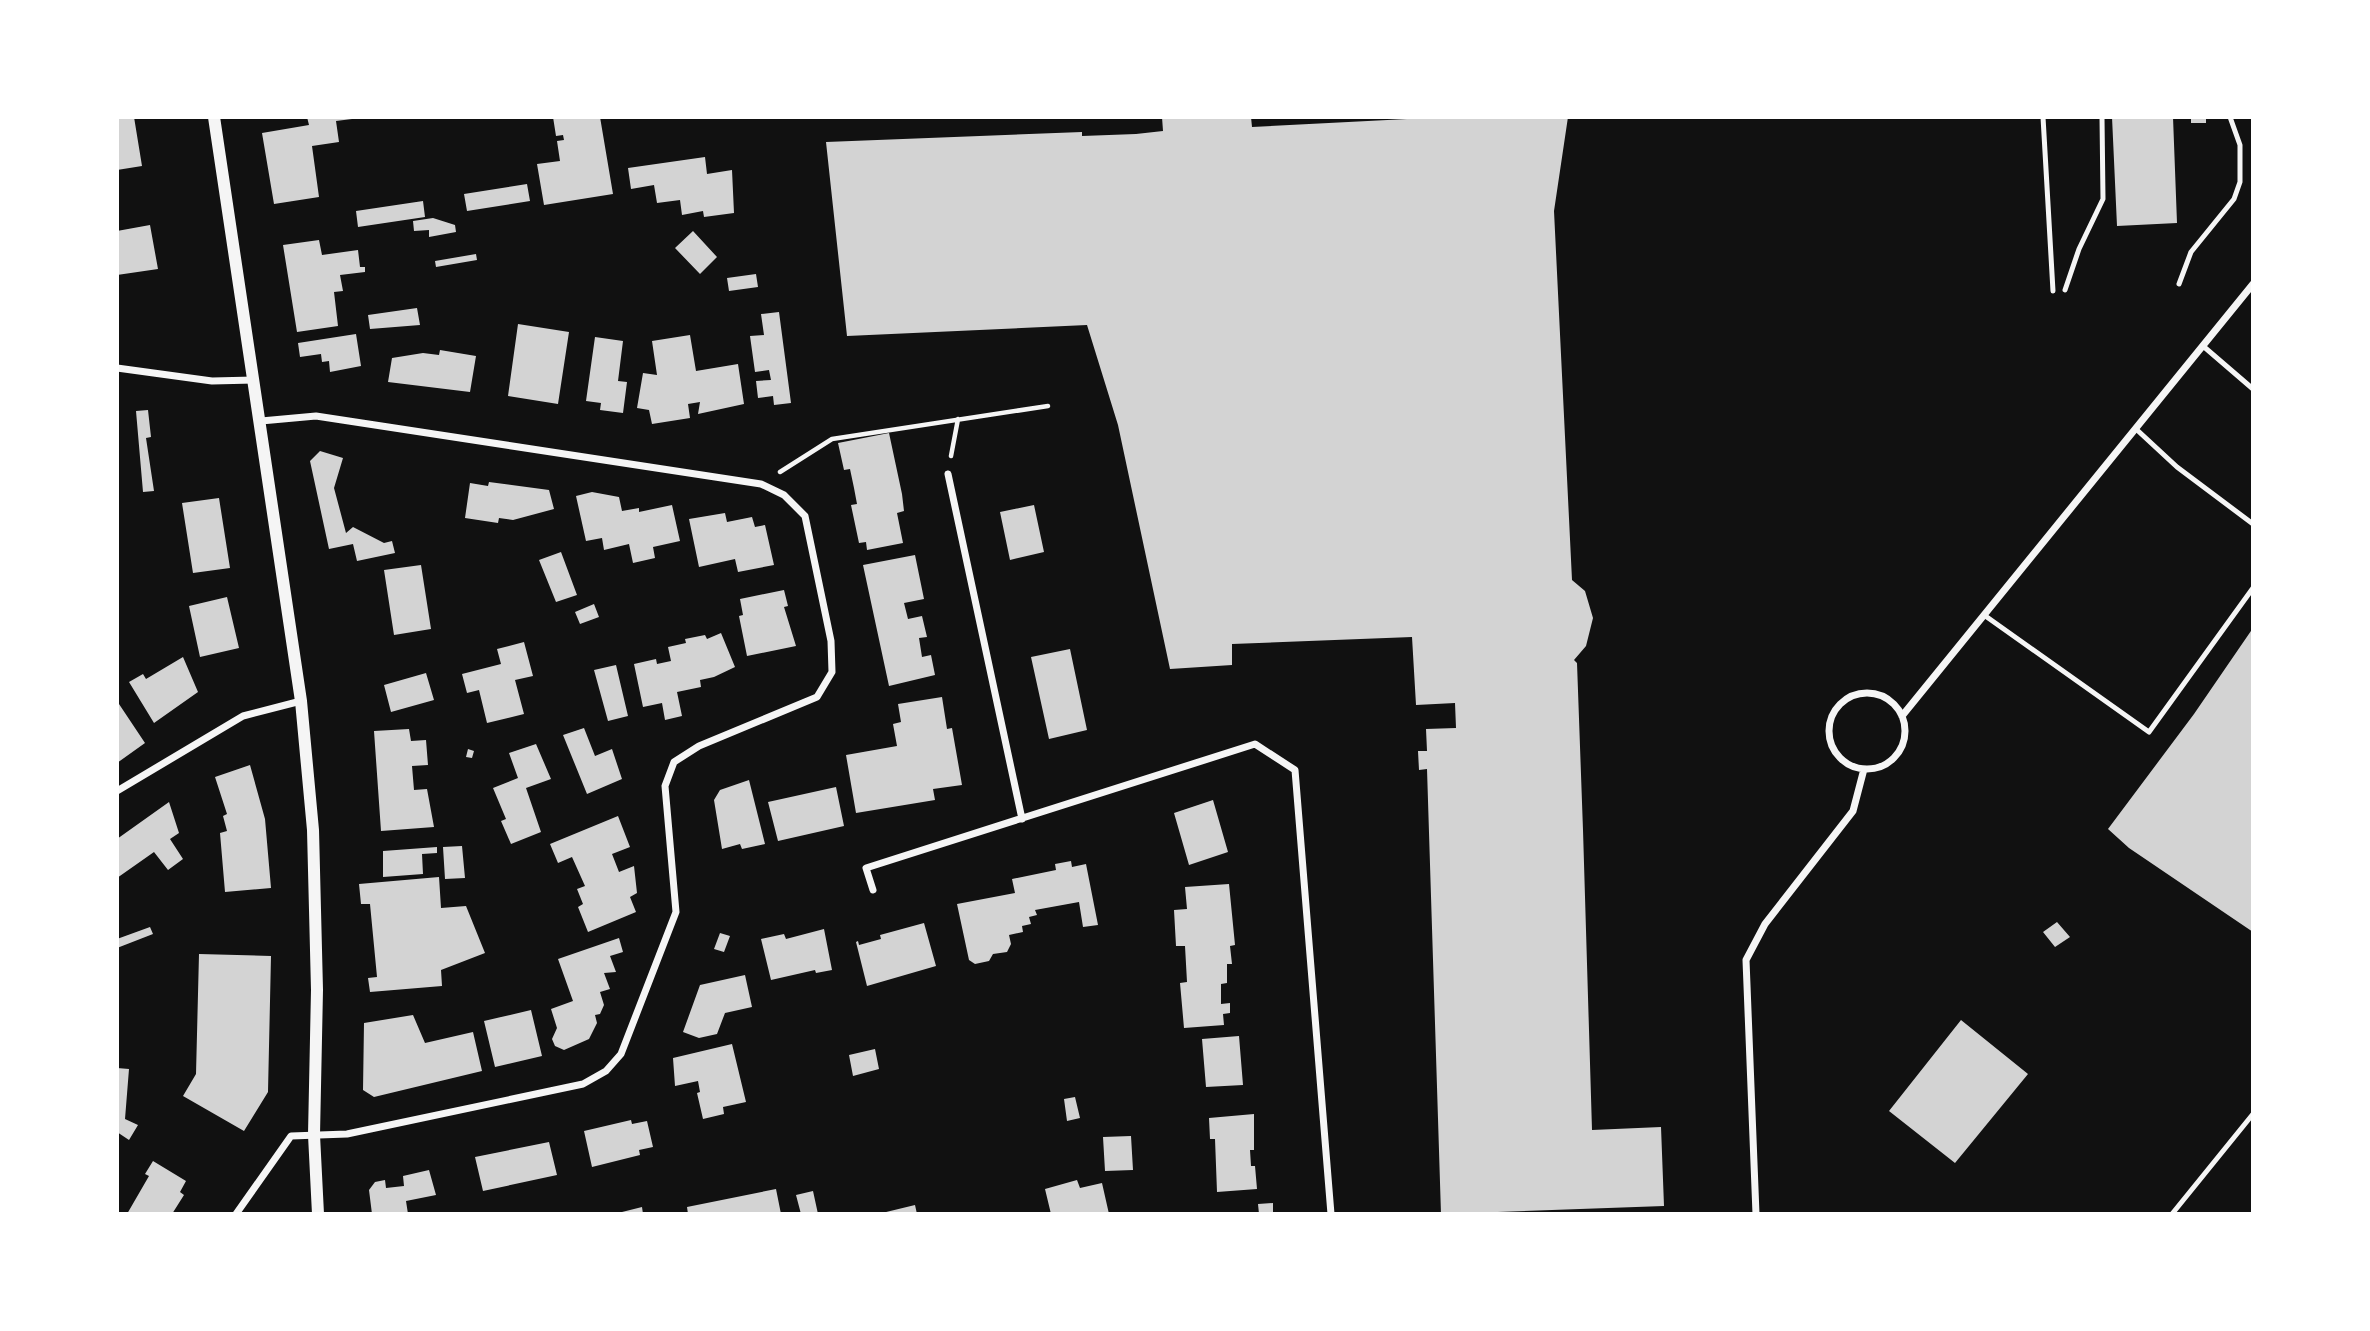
<svg xmlns="http://www.w3.org/2000/svg" width="2370" height="1331" viewBox="0 0 2370 1331" font-family="Quicksand,sans-serif">
<rect width="100%" height="100%" fill="#111"/>
<!-- building -->
<path fill="#d3d3d3" d="M117,117H134L142,166L117,170Z
M307,117L352,119L336,121L339,142L312,146L319,197L274,204L262,133L309,125Z
M553,117H600L613,194L544,205L537,164L560,161L557,141L564,140L563,135L556,136Z
M1162,117H1251L1252,127L1446,117H1568L1554,211L1572,580L1585,591L1593,618L1586,646L1574,660L1577,663L1583,830L1592,1130L1661,1127L1664,1206L1441,1214L1427,769L1419,770L1418,751H1427L1426,729L1456,728L1455,703L1416,705L1412,637L1232,644V665L1170,669L1118,425L1087,325L847,336L826,142L1082,132V136L1136,134L1163,131Z
M2112,117H2173L2177,223L2117,226Z
M2191,117H2206V123H2191Z
M705,157L707,174L732,170L734,213L704,217L703,211L682,215L680,200L657,203L654,185L631,189L628,168Z
M527,184L530,201L467,211L464,194Z
M423,201L425,217L358,227L356,211Z
M433,218L455,225L456,232L429,237V230L414,231L413,221Z
M150,225L158,269L117,275V231Z
M693,231L717,257L700,274L675,248Z
M319,240L322,255L358,250L360,267H365V272L340,275L343,291L334,292L338,326L297,332L283,245Z
M476,254L477,260L436,267L435,261Z
M756,274L758,287L729,291L727,278Z
M417,308L420,325L370,329L368,315Z
M779,312L791,403L774,405L773,396L758,398L756,381L771,380L769,370L755,372L750,336L764,335L761,314Z
M518,324L569,332L558,404L508,396Z
M356,334L361,366L330,372L329,361L322,362L321,354L300,357L298,343Z
M690,335L696,371L738,364L744,404L698,414L700,402L688,404L690,418L652,424L649,410L637,408L643,373L657,375L652,341Z
M595,337L623,341L618,381L627,382L623,413L600,410L601,403L586,401Z
M440,350L476,356L470,392L388,382L392,358L423,353L439,355Z
M148,410L151,437L146,438L154,491L143,492L136,411Z
M889,433L902,494L904,511L897,513L903,543L867,550L866,542L859,543L851,505L857,504L854,488L850,469L844,470L838,443Z
M320,451L343,458L334,488L346,533L353,527L384,543L392,541L395,553L357,561L353,544L329,549L310,461Z
M489,482L549,490L554,509L513,520L499,518L498,523L465,518L470,483L488,486Z
M592,492L619,497L622,511L639,508V512L672,505L680,541L653,547L655,558L633,563L629,544L604,550L602,538L586,541L576,496Z
M219,498L230,568L193,573L182,503Z
M1034,505L1044,552L1010,560L1000,512Z
M725,513L727,522L752,517L755,527L765,525L774,565L738,572L735,559L699,567L689,519Z
M561,552L577,595L556,602L539,560Z
M915,555L924,599L904,603L908,619L922,616L927,637L919,638L922,657L931,655L935,675L889,686L863,565Z
M421,565L431,629L394,635L384,570Z
M784,590L788,606L784,607L796,646L747,656L739,616L743,615L740,599Z
M227,597L239,648L200,657L189,606Z
M594,604L599,617L580,624L575,612Z
M2253,628V932L2129,848L2108,829L2194,714Z
M721,633L735,667L714,677L700,680L701,687L677,692L682,716L665,720L662,703L643,707L634,664L656,659L657,664L671,661L668,647L686,643L685,639L705,635L707,639Z
M524,642L533,676L515,680L524,714L487,723L479,690L467,693L462,674L501,664L497,649Z
M1070,649L1087,730L1049,739L1031,657Z
M183,657L198,692L154,723L129,682L143,674L146,679Z
M616,665L628,716L608,721L594,670Z
M426,673L434,700L391,712L384,685Z
M942,697L947,729L952,728L962,785L933,789L935,800L856,813L846,755L897,746L893,724L901,722L898,704Z
M119,704L145,743L117,763V705Z
M584,728L595,756L612,749L622,779L587,794L563,735Z
M409,729L411,741L426,740L428,765L412,766L414,790L427,789L434,827L381,831L374,731Z
M536,744L551,779L526,788L541,832L511,844L501,821L506,819L493,788L518,778L509,753Z
M468,749L474,751L472,758L466,757Z
M250,765L265,819L271,888L225,892L220,833L227,831L223,816L227,814L215,777Z
M749,780L765,844L742,849L740,844L722,849L714,800L720,790Z
M836,787L844,826L778,841L768,802Z
M1213,800L1228,852L1189,865L1174,813Z
M169,802L179,833L170,839L183,859L168,870L154,852L117,878V839Z
M618,816L630,847L612,854L619,872L634,866L637,893L630,897L636,912L588,932L578,907L583,904L577,889L585,886L572,857L558,863L550,844Z
M462,846L465,878L445,879L443,847Z
M437,847V853L422,854L423,874L383,877V851Z
M1071,861L1072,867L1086,864L1098,925L1083,927L1079,902L1035,910L1037,915L1029,917L1031,924L1022,926L1023,932L1009,935L1011,944L1007,952L993,954L989,961L975,964L969,960L957,904L1015,893L1012,879L1056,870L1055,864Z
M439,877L441,908L466,906L485,953L441,970L442,986L370,992L368,978L377,977L370,904H361L359,884Z
M1229,884L1235,945L1230,946L1232,964H1227V983L1221,984V1004L1230,1003V1013L1223,1014L1224,1025L1184,1028L1180,983L1187,982L1185,946H1176L1174,910L1187,909L1185,887Z
M2057,922L2070,937L2055,947L2043,932Z
M924,923L936,966L867,986L856,942L858,941L859,945L881,939L880,935Z
M150,927L153,934L117,948V939Z
M824,929L832,970L816,973L815,970L771,980L761,939L784,934L786,939Z
M720,933L730,936L724,952L714,949Z
M619,938L623,952L610,956L616,972L604,973L610,989L600,992L604,1005L600,1014L595,1015L597,1023L589,1039L564,1050L555,1046L552,1039L557,1028L551,1009L573,1001L558,959Z
M199,954L271,956L268,1092L244,1131L183,1096L196,1074Z
M745,975L752,1007L725,1013L717,1034L699,1038L683,1032L700,985Z
M531,1010L542,1056L495,1067L484,1021Z
M413,1015L425,1043L473,1032L482,1071L374,1097L363,1090L364,1023Z
M1961,1020L2028,1074L1955,1163L1889,1111Z
M1239,1036L1243,1085L1206,1087L1202,1039Z
M732,1044L746,1102L723,1107L724,1114L703,1119L697,1093L700,1092L698,1081L675,1086L673,1058Z
M875,1049L879,1069L853,1076L849,1055Z
M117,1068L129,1069L125,1119L138,1125L129,1140L117,1132Z
M1075,1097L1080,1118L1067,1121L1064,1099Z
M1254,1114V1150H1250L1251,1166H1255L1257,1189L1217,1192L1215,1139H1210L1209,1118Z
M631,1120L632,1124L647,1121L653,1147L639,1150L640,1155L592,1167L584,1131Z
M1131,1136L1133,1170L1105,1171L1103,1137Z
M549,1142L557,1175L483,1191L475,1157Z
M153,1161L186,1181L180,1192L184,1195L172,1214H127L149,1176L145,1174Z
M429,1170L436,1195L406,1201L408,1214H372L369,1190L375,1182L385,1180L386,1188L404,1186L403,1176Z
M1077,1180L1080,1188L1102,1183L1109,1214H1051L1045,1189Z
M776,1189L781,1214H688L687,1207Z
M813,1191L818,1214H801L796,1195Z
M1273,1203V1214H1259L1258,1204Z
M915,1205L917,1214H882V1213Z
M642,1207L643,1214H618V1213Z"/>
<g fill="none" stroke-linecap="round" stroke-linejoin="round">
<!-- path -->
<path stroke="#f5f5f5" stroke-width="4.5" d="M951,456L958,419
M780,472L832,439L1048,406"/>
<!-- service -->
<path stroke="#f5f5f5" stroke-width="5" d="M2043,117L2053,291
M2179,284L2191,252L2234,199L2240,182V145L2230,117
M2065,290L2079,249L2103,199L2102,117
M2203,346L2253,389
M2136,429L2177,467L2253,524
M1984,615L2149,732L2253,588
M2172,1214L2253,1114"/>
<!-- minor -->
<path stroke="#f5f5f5" stroke-width="7" d="M117,368L212,381L254,380
M948,474L1022,819
M1829 731a38 38 0 1 1 76 0a38 38 0 1 1-76 0Z
M1902,716L2253,284
M117,791L243,716L301,701
M873,890L866,868L1255,744L1295,770L1331,1214
M236,1214L291,1136L347,1134L583,1084L606,1071L621,1054L676,912L665,786L674,762L699,746L817,697L832,672L831,641L805,516L784,495L761,484L316,416L261,421
M1756,1214L1746,960L1765,924L1853,811L1864,769"/>
<!-- tertiary -->
<path stroke="#f5f5f5" stroke-width="12" d="M214,117L301,701L313,830L317,990L314,1135L318,1214"/>
</g>
<!-- border -->
<rect width="2370" height="1331" fill="none" stroke="#ffffff" stroke-width="238"/>
</svg>
